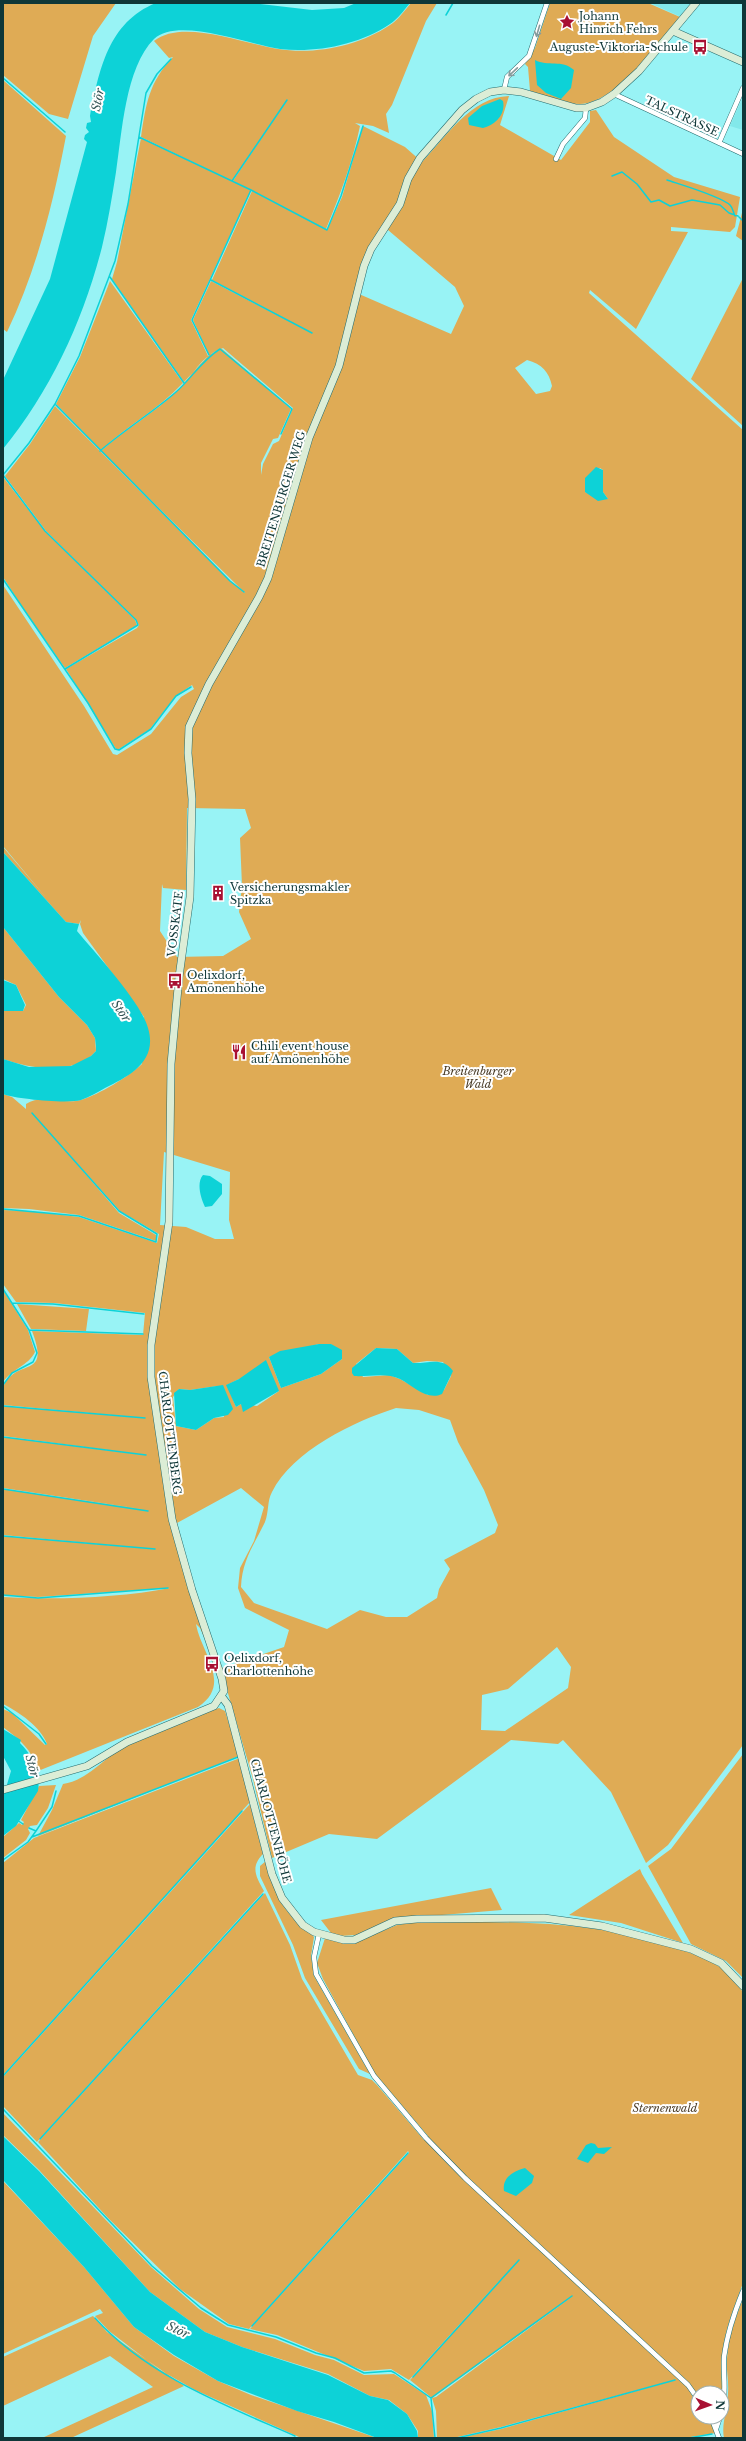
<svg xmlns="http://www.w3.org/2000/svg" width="746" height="2441" viewBox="0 0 746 2441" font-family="'Libre Baskerville',serif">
<rect width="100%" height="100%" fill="#98f3f5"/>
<!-- built -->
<path fill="#82e8ea" d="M650,3H691L681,17Z
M743,97V130L730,126Z"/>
<!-- green -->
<path fill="#dfab55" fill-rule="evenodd" d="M3,3H116L93,36L68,119L49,114L3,75Z
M411,3H437L426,21L392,105L386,114L389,133L373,126L355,123L360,126C353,161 340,195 326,229L233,181L288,98L232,181L141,137C146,104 149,82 173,57L169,58L154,41C182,18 245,44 278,49C315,55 359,46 390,25C398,20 405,10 411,3Z
M550,3H648L680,17C658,43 617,103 580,104C563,104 546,96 530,91L528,67L525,64L535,48Z
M3,80L66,136C53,204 37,269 7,332L3,329Z
M509,96L500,125L561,160L590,122V111L596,110L614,137L674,177L740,197L735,227L730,232L671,227V231L688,232L636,329L590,290L589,293L743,430V1745L668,1845L646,1863L611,1792L563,1740L558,1744L511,1740L377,1839L329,1834L272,1858L253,1779L227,1690L200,1628L196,1624C201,1653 233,1684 198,1707L38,1771C32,1749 20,1740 3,1727V1709L12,1713L45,1745L47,1744C41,1727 19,1712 3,1704V1597C55,1600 119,1598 170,1588L38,1597L3,1595V1536L152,1549L3,1535V1489L147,1510L3,1488V1437L144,1455L3,1436V1406L144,1418L3,1405C3,1400 1,1391 3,1387C17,1356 51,1381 32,1331L143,1335L145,1313L54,1303L16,1302L3,1284V1210L29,1211L79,1217L157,1243L159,1234L120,1211L58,1142L119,1213L156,1235V1241L79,1215L29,1209L3,1208V1094L12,1097L26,1109V1104C42,1093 64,1105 81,1100C100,1094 128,1077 142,1064L144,1017L83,933L80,924L81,920L79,924L66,922L3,852V847L48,900L3,846V585L84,706L113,754L117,755L151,734L181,697L194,689L192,685L176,696L150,729L119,749H116L66,669L137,628L139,625L136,620L46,531L5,476L30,444L55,406L230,581L245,593L101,451C125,429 155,413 178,390C191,378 203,353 222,349L291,409L278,438L273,439L261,463V475L263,464L273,444L279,441L293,408L223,348L209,355L193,320L211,281L312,333L212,280L252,191L327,230L342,197L363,126L405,147L422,162C446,137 471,97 509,96ZM384,230H388L455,287L464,306L451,334L359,294L366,266ZM527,360C542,364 549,372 552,386L550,391L536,394L515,368ZM600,468L603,470V492L608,499L585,492L587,477ZM187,808L245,809L251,828L240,838L242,886L239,912L251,939L223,956L177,957L160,931L162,884L163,888L186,890ZM164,1152L230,1172L229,1220L234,1239H215L186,1227L160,1225ZM319,1344H331L342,1359L321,1374L281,1388L269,1357ZM376,1348L397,1349L413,1363L427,1361L443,1362L451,1376L444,1390L428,1395L400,1379L389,1375L363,1377L356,1364ZM239,1379L279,1391L257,1406L241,1404L236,1407L227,1385ZM218,1386L224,1417L214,1418L196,1430L176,1426L173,1397L179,1389L190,1390ZM396,1408L419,1410L450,1420L458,1442L484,1490L498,1525L495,1533L444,1560L450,1569L439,1589L437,1598L407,1617H386L360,1610L327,1629L254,1603L241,1587C242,1560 254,1545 265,1522C269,1512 267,1501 272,1492C292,1451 355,1421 396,1408ZM241,1488L264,1507L254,1541L240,1568L238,1588L245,1608L289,1630L284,1647L222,1668L201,1614L177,1523ZM557,1647L571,1667L568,1688L505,1731L481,1730L482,1695L508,1689Z
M141,138L251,190L191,320L208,356L184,382L112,279L117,262Z
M743,209V241L736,236Z
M743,278V426L691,379Z
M110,281L183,383C159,409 127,426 101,450L56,404L80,357Z
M3,477L45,531L135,620L137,625L65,668L26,613L3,577Z
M3,927L59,997L87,1025L95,1038L96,1051C75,1076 31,1069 3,1059V1011H23L26,1005L16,985L3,979Z
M3,1290L28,1330L35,1352C28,1366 13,1368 3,1382Z
M17,1304L89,1309L86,1331L31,1329Z
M219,1708L225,1711L239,1756L38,1836L52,1810L63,1784C91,1780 108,1752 133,1741C160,1728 191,1719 219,1708Z
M743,1754V1978L726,1961L691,1944L648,1866L671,1849Z
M240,1758L250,1802L3,2075V1863L34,1838Z
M56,1785L48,1808L37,1825L30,1826L28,1829L30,1833L26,1840L3,1858V1837L19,1823L22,1825L24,1822L21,1820L39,1786Z
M250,1804L263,1854C250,1867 256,1877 264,1891L37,2142L3,2106V2077Z
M266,1861C271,1883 278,1903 295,1920C301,1926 309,1930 314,1937L311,1956L314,1976L370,2074L359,2069L305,1978L293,1945L260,1876V1866Z
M640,1869L642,1874L683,1943L621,1923L569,1915Z
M491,1888L502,1910L394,1919L356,1935L340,1936L331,1933L321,1920Z
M265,1893L290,1945L302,1979L358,2075L372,2080L377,2085L424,2140L428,2136L375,2074L323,1979L317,1963L325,1938L341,1943L356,1942L397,1925L417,1922C504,1922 589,1919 673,1947C690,1953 711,1959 725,1971C732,1977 737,1985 743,1992V2283C734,2308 724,2331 722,2358C720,2372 723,2387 722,2401V2393H698L696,2391L691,2394L698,2403V2417H709L716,2433L684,2438H459L501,2429L675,2380L501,2427L453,2438H437L436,2411L432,2398L436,2397L573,2296L432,2398L410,2380L519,2259L409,2380L391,2369L364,2371L277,2335L250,2329L409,2153L408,2151L249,2329L229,2324L180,2289L108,2218L38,2142Z
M3,2113L151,2267L199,2309L227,2327L275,2339L315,2355L334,2360L364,2375L394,2374L426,2395L432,2411L434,2438H418V2431L407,2414L389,2400L370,2396L328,2374L242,2347L205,2332L150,2292L39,2170L3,2135Z
M3,2181L84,2267L134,2327L174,2356L218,2381L251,2395L377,2438L299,2437L195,2390L160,2370L109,2331L95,2316L103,2313L100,2309L3,2354Z
M743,2299V2438H724C721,2424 728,2408 728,2393C729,2381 726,2370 727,2359C728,2338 735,2319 743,2299Z
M93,2316L107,2332L184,2386L71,2438H42L153,2387L110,2356L3,2406V2357Z"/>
<!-- water -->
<path fill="#0dd2d7" d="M156,3H251L312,10L344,8L356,3H410C404,10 398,19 390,24C359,45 316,53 280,49C250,45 178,16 154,39C125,68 122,134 116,172C112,197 108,222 102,247C83,321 51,390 3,449V380L50,279L87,142L84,139L85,135L89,132L86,128L87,123L91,122L90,116C99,71 108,22 156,3Z
M535,60C548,67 562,59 574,70L571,88L561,99L546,93L537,85Z
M500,99L503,101C506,115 495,125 483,128L469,125L468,118L482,106Z
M596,467L603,470V492L608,499L598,501L585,492V478Z
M3,852L66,922L79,924L77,931C96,954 141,1002 148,1028C158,1061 130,1076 105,1088C98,1092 89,1097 81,1100C67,1104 16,1099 3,1094V1059L29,1067L71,1066L91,1056L96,1051V1046L95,1038L87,1025L59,997L3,927Z
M3,980L16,985L25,1005L23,1011H3Z
M203,1175L210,1176L222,1184V1194L212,1206L205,1207C201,1199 196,1183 203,1175Z
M319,1344H331L342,1350V1359L321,1374L281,1388L269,1357L280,1351Z
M376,1348L397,1349L413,1363C427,1364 443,1356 453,1371L442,1394C427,1401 413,1386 400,1379C386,1372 369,1377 354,1376L352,1373V1368Z
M266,1360L279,1391L243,1412L241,1404L236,1407L226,1385L239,1379Z
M223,1385L233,1409L228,1415L214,1418L196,1430L176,1426L174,1393L179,1389L190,1390Z
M3,1729L21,1740L20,1743C33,1756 41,1772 38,1791L16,1826L3,1836V1798L11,1771L3,1756Z
M3,2136L39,2171L150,2292L205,2332L242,2347L328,2375L370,2396L388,2400L407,2414L417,2431L418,2438H377L334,2422L297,2411L218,2381L174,2355L134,2327L84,2267L3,2180Z
M591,2143L595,2144L598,2148L612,2147L604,2154L596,2153L588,2163L577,2159L586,2145Z
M525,2168L534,2176L532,2183L516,2196L504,2191C502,2178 513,2171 525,2168Z"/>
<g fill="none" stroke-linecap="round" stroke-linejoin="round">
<!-- stream -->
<path stroke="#0dd2d7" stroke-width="1.5" d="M446,15L453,3
M3,78L65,132
M139,137L251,190L327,230L341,196L363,126
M612,176L622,172L637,184L651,202L659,200L670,206L692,200L720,205L729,213L738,216
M667,180C682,185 720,196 730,205C733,208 733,212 735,216
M232,181L287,100
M739,217L743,221
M110,277L184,383
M211,280L312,333
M209,355L192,320L251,190
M56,405L230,581L244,592
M100,451C124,430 152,413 176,392C192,378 202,360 220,349L292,409L281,434
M3,475L29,443L55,404L79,356L115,261L128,204L146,93L157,74L171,59
M3,475L45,531L136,620L138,625L65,669
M3,579L88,703L115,749L119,750L151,729L176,696L191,687
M3,1209L79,1216L156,1242L157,1234L119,1211L32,1113
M3,1289L29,1330L37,1353L33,1362L12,1373L3,1385
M12,1303L53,1304L144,1314
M29,1330L143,1334
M3,1406L145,1418
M3,1437L146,1455
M3,1489L148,1511
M3,1536L155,1549
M3,1595L38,1598L168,1588
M3,1706L39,1734L46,1744
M17,1820L23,1824
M29,1828L36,1831L52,1807L56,1791
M32,1837L238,1757
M3,1860L28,1842L36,1831
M3,2076L242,1811
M3,2109L152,2266L201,2308L228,2325L276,2337L316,2353L335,2358L364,2373L391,2371L395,2373L431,2398L435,2438
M40,2139L263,1894
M95,2318C147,2376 225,2405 295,2436
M252,2326L408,2153
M413,2377L519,2260
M431,2398L572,2296
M457,2438L501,2428L675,2380
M689,2438L712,2434"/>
<!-- street casing -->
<g stroke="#256c6e" stroke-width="5.5">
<path id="street" d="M504,90L507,77L529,56L547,3
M614,94L743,154
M719,143L743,88
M556,159L563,144L585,118L586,108
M319,1934L314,1957L316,1974L374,2076L426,2138L465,2178L688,2385L698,2399
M722,2411C727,2393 723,2375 724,2357C727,2334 734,2313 743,2291
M711,2417L719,2438
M716,2429L720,2417"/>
</g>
<!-- secondary casing -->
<g stroke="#256c6e" stroke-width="8">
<path id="secondary" d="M673,31L743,62
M222,1697L228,1705L272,1874L282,1898L303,1925L314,1932L344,1940H354L395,1921L417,1919L544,1918L602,1926L691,1949L721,1963L743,1986
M3,1790L87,1766L127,1742L214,1706L224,1691L222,1679L192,1590L172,1519L151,1377V1345L169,1222L171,1064L179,977L190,897L192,799L188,753L189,727L209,684L259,597L268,578L309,438L339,366L364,266L371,249L400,204L408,179L420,158L462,110L476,99L490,92L504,90L521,92L576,108H586L602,102L614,94L639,71L696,3"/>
</g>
<!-- street -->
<use href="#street" stroke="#fff" stroke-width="4.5"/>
<!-- secondary -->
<use href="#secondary" stroke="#dcedd6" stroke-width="7"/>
</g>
<!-- one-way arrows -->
<defs><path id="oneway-shaft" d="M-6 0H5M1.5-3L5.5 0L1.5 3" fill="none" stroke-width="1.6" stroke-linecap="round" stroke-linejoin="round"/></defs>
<g stroke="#879b9c">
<use href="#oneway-shaft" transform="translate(538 31) rotate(106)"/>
<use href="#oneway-shaft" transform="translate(513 72) rotate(137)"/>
</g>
<!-- icons -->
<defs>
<g id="sight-bare" transform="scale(1.2)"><path d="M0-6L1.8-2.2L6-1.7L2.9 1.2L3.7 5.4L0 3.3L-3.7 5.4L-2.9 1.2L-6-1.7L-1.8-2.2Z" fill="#a81032" stroke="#fff" stroke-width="2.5" paint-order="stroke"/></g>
<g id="bus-bare" transform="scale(1.2)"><path d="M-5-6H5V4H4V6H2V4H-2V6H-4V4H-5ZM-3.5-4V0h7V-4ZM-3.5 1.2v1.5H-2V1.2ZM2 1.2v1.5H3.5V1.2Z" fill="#a81032" stroke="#fff" stroke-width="2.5" paint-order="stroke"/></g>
<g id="building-bare" transform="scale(1.2)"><path d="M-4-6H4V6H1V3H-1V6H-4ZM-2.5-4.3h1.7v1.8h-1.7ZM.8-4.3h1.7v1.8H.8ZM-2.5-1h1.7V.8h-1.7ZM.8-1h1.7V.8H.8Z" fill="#a81032" stroke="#fff" stroke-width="2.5" paint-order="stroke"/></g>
<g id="restaurant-bare" transform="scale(1.2)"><path d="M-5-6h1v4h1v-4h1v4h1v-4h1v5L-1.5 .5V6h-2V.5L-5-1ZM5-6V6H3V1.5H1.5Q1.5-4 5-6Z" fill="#a81032" stroke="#fff" stroke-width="2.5" paint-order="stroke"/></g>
</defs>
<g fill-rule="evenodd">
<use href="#sight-bare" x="567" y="22"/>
<use href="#bus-bare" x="700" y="47"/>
<use href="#building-bare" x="218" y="893"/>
<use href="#bus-bare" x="175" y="981"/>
<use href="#restaurant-bare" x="239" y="1052"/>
<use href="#bus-bare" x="212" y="1664"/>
</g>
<g text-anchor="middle" stroke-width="4" stroke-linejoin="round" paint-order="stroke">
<!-- poi labels -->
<g font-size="11" fill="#0f3738" stroke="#fff" text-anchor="start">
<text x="579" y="20">Johann<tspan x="579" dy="13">Hinrich Fehrs</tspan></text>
<text x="688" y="51" text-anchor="end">Auguste-Viktoria-Schule</text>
<text x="230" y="891">Versicherungsmakler<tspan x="230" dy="13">Spitzka</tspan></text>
<text x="187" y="979">Oelixdorf,<tspan x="187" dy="13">Amönenhöhe</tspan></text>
<text x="251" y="1050">Chili event house<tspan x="251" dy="13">auf Amönenhöhe</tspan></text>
<text x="224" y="1662">Oelixdorf,<tspan x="224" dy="13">Charlottenhöhe</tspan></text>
</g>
<!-- street labels -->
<g font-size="11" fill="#0f3738" stroke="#fff">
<text transform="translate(682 116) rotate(25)" y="4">TALSTRASSE</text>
<text transform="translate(281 499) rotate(-73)" y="4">BREITENBURGER WEG</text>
<text transform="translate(175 924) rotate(-83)" y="4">VOSSKATE</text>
<text transform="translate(170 1433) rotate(83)" y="4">CHARLOTTENBERG</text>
<text transform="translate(271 1821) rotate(75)" y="4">CHARLOTTENHÖHE</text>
</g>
<!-- park labels -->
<g font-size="11" font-style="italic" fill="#493b26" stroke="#fff">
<text x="478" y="1075">Breitenburger<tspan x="478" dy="13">Wald</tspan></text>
<text x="665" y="2112">Sternenwald</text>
</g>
<!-- water labels -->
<g font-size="12" font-style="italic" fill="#355657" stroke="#fff">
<text transform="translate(98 100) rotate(-79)" y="4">Stör</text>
<text transform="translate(121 1011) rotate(55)" y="4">Stör</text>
<text transform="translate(32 1766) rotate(75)" y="4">Stör</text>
<text transform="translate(178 2330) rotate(25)" y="4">Stör</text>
</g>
</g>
<!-- border -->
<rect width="746" height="2441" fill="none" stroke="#0f3738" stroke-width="8"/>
<!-- north arrow -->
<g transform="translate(710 2405) rotate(92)"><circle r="19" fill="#ffffff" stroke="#9fafaf"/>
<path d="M0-3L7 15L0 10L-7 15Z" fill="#a81032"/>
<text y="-6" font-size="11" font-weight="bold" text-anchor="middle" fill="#0f3738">N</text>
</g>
</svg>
